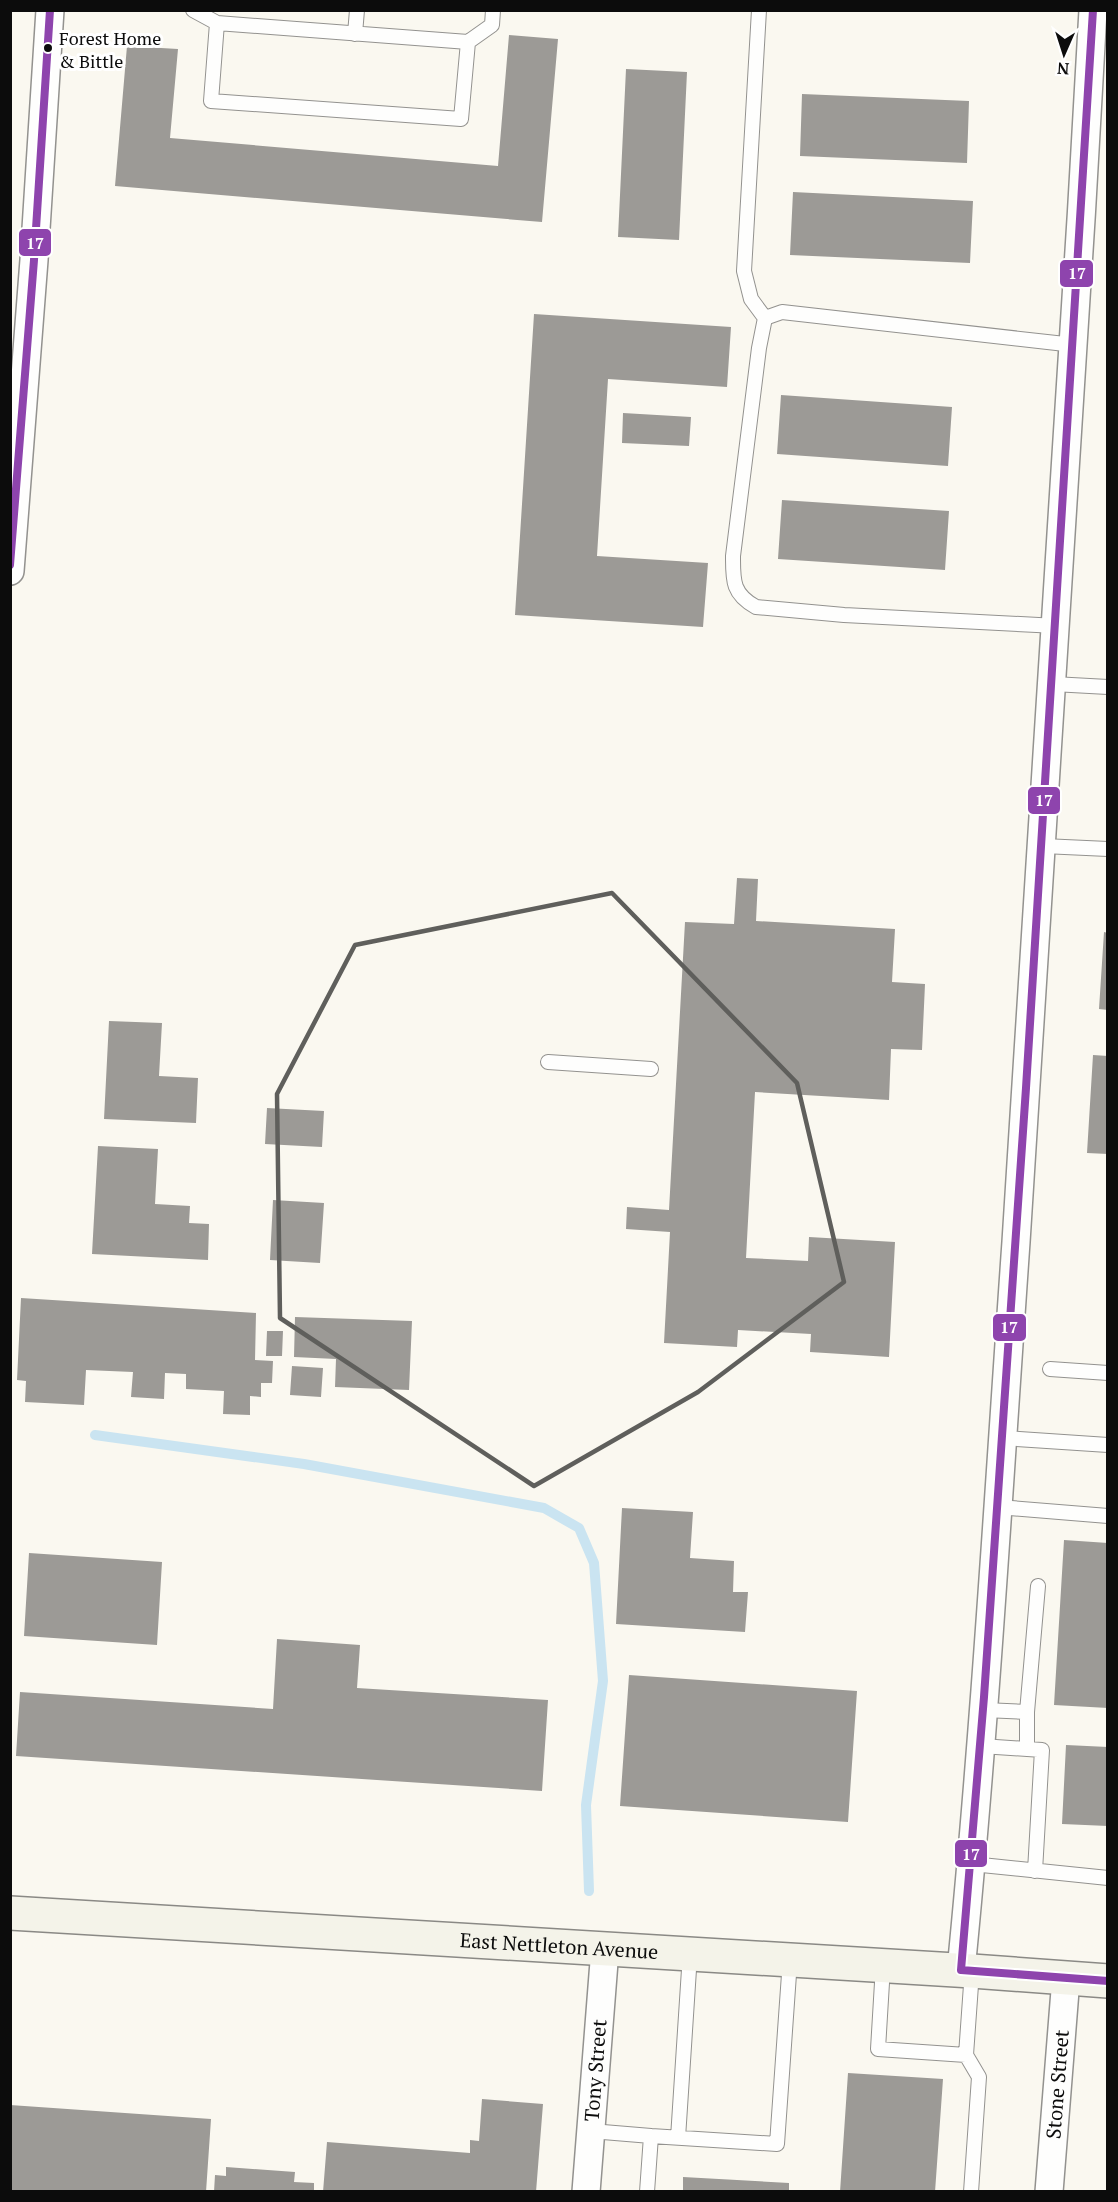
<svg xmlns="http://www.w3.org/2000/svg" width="1118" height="2202" viewBox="0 0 1118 2202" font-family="'PT Serif',serif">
<rect width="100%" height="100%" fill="#faf8f0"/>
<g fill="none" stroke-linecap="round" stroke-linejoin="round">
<!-- stream -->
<path stroke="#cae4f1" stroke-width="10" d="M95,1435L304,1464L544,1508L579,1528L594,1563L603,1681L586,1805L589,1891"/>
</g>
<!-- building -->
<path fill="#9c9a96" d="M509,35L558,39L542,222L115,186L127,46L178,49L170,138L498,166Z
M626,69L687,72L679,240L618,237Z
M802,94L969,101L967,163L800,156Z
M793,192L973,201L970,263L790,255Z
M534,314L731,327L727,387L608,379L597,556L708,563L703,627L515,615Z
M781,395L952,407L948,466L777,454Z
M623,413L691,417L689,446L622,443Z
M782,500L949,511L945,570L778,559Z
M737,878L758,879L756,921L895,929L892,982L925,984L922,1050L891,1049L889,1100L755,1092L746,1258L808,1261L809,1237L895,1242L889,1357L810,1352L811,1334L738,1330L737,1347L664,1343L670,1232L626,1229L627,1207L669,1210L685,922L734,924Z
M1104,932L1108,933V1010L1099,1009Z
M109,1021L162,1023L159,1076L198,1078L196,1123L104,1119Z
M1093,1055L1108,1056V1154L1087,1153Z
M267,1108L324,1111L322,1147L265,1144Z
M98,1146L158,1149L155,1204L190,1206L189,1223L209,1224L208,1260L92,1254Z
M273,1200L324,1203L320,1263L270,1260Z
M21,1298L256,1313L255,1360L273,1361L272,1383H261V1397L250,1396V1415L223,1414L224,1391L186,1389V1374L165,1373L164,1399L131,1397L133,1372L86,1370L84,1405L25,1402L26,1381L17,1380Z
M295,1317L412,1321L409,1390L335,1387L336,1359L294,1357Z
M267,1331H283L282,1356H266Z
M292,1366L323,1368L321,1397L290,1395Z
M622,1508L693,1512L690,1558L734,1561L733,1592H748L745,1632L616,1624Z
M1064,1540L1108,1543V1708L1054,1705Z
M29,1553L162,1562L157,1645L24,1636Z
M277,1639L360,1645L357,1688L548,1700L542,1791L16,1756L20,1692L273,1709Z
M629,1675L857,1691L848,1822L620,1806Z
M1066,1745L1108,1747V1826L1062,1824Z
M848,2073L943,2079L935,2192H840Z
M482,2099L543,2104L536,2192H323L327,2142L470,2153V2140L479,2141Z
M10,2105L211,2119L206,2192H10Z
M226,2167L295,2172L294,2182L314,2183V2192H214L215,2175L226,2176Z
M683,2177L789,2183V2192H683Z"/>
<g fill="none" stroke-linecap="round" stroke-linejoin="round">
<!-- service casing -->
<g stroke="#93928f" stroke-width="16">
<path id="service" d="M193,10L217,23L468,42
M759,10L744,271L751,299L765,318
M217,23L211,101L461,119L468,42L492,25L493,10
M355,34L357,10
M1057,626L844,615L756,607C732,594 733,580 733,556L759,348L765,318L782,312L1074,345
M1053,684L1108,687
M1043,846L1108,849
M548,1062L651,1069
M1050,1369L1108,1373
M1003,1438L1108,1445
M998,1507L1108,1516
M984,1710L1027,1712L1038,1586
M981,1746L1042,1750L1035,1871
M1027,1749V1712
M972,1864L1108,1878
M883,1966L878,2049L966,2055L972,1971
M966,2055L979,2077L971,2192
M591,2131L651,2136L647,2192
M651,2136L777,2144L790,1960
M678,2138L690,1954"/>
</g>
<!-- minor casing -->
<g stroke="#93928f" stroke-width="30">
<g id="minor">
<path d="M10,571L34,260L50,10"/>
<path d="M961,1970C985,1728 999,1485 1016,1242C1044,832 1070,421 1093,10"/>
<path id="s1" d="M586,2192L605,1949"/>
<path id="s2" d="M1049,2192L1066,1978"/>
</g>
</g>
<!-- secondary casing -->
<g stroke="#8a8985" stroke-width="36">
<g id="secondary">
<path id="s3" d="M10,1913L972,1971L1108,1981"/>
</g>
</g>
<!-- service -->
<use href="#service" stroke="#fefefd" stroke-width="14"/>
<!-- minor -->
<use href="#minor" stroke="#fefefd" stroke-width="27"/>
<!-- secondary -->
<use href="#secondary" stroke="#f4f3e9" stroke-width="33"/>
<!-- bus-1 casing -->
<g stroke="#fff" stroke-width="12">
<path id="bus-1" d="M1093,10L1026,1088L984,1697L961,1970L1108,1981
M10,565L34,260L50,10"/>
</g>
<!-- bus-1 -->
<use href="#bus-1" stroke="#8e44ad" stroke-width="8"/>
</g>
<!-- marked area -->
<path fill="none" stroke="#5f5f5c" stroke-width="4.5" stroke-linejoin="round" d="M612,893L797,1083L844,1282L698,1392L534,1486L280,1318L277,1094L355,945Z"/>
<!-- markers -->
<circle fill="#0c0c0c" stroke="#fff" stroke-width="2" cx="48" cy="48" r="5"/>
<g text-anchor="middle" stroke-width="6" stroke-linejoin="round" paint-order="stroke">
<!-- bus labels -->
<g font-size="18" fill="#0c0c0c" stroke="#fff" text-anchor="start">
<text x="59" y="45">Forest Home<tspan x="59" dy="23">&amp; Bittle</tspan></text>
</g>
<!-- street labels -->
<g font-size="20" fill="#0c0c0c" stroke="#fff">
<text dy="7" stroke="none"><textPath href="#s3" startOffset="550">East Nettleton Avenue</textPath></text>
<text dy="7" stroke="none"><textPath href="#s1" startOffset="122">Tony Street</textPath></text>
<text dy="7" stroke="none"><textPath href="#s2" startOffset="108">Stone Street</textPath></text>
</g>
</g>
<g stroke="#fff" stroke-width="2">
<rect x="18" y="228" width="34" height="29" rx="6" fill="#8e44ad"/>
<rect x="1059" y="259" width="35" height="29" rx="6" fill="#8e44ad"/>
<rect x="1027" y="786" width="34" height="29" rx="6" fill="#8e44ad"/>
<rect x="992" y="1313" width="35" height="29" rx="6" fill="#8e44ad"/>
<rect x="954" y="1839" width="34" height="29" rx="6" fill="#8e44ad"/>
</g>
<g font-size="16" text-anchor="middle" font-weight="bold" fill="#fff">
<text x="35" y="249">17</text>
<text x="1077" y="279">17</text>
<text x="1044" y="806">17</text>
<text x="1009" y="1333">17</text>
<text x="971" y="1860">17</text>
</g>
<!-- border -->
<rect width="1118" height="2202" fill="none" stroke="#0c0c0c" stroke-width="24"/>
<!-- north arrow -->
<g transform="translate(1064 54) rotate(183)" stroke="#ffffff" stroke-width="4.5" paint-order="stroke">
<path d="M0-4.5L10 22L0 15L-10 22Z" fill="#0c0c0c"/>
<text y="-9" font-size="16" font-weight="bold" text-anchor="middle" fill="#0c0c0c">N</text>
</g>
</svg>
